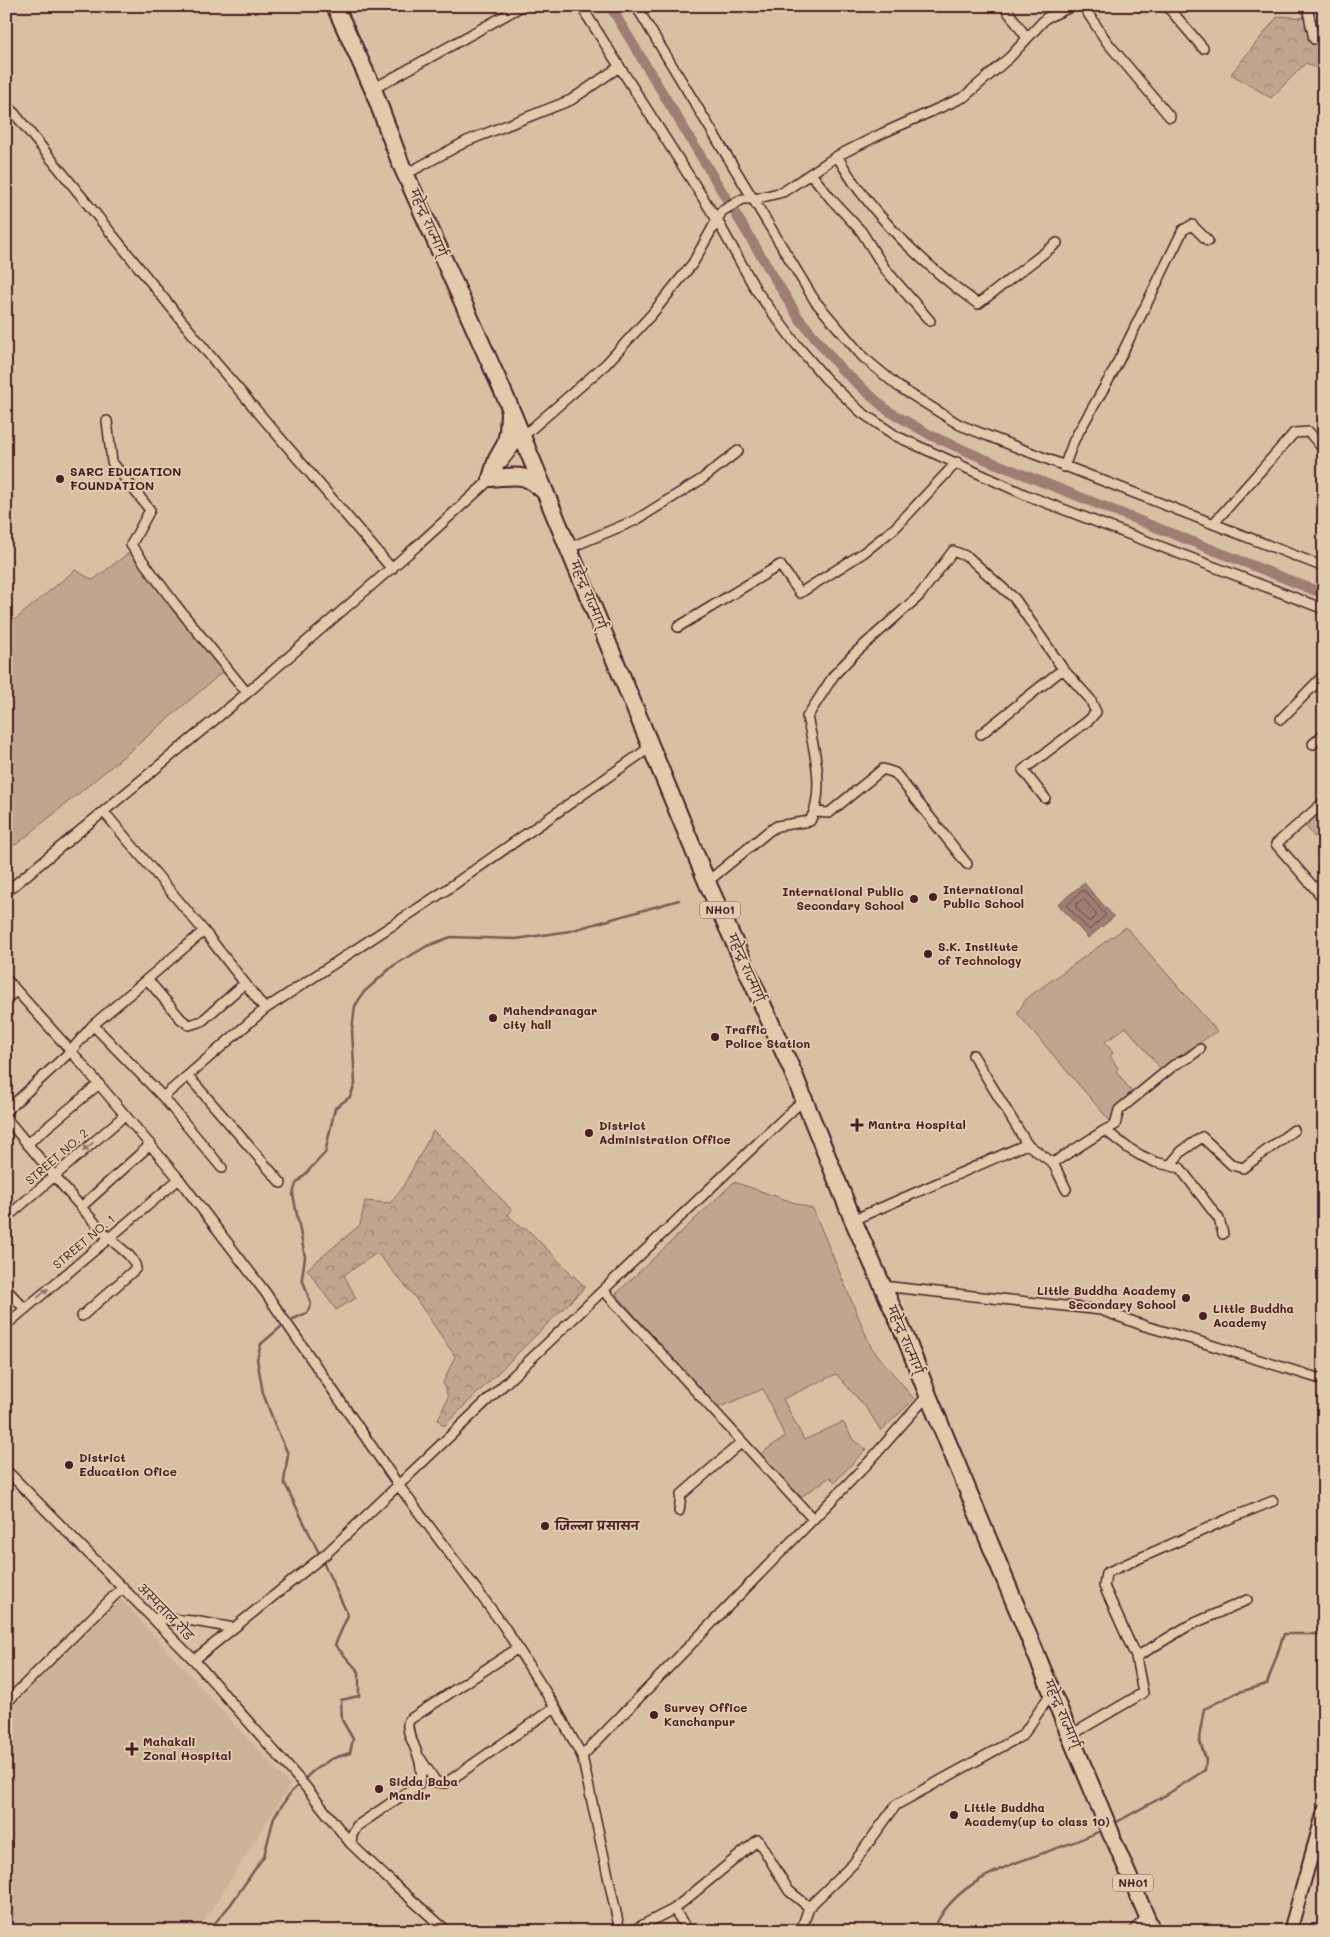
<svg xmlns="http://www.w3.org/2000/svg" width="1330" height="1937" viewBox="0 0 1330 1937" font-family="Mali,'Playpen Sans Deva',sans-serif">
<defs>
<pattern id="forest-crowns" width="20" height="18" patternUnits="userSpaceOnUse" patternTransform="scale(1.25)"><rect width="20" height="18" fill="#c0a68f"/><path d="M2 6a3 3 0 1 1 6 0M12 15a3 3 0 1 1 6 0" fill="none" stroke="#9e8775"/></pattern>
</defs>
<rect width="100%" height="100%" fill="#d8c1a3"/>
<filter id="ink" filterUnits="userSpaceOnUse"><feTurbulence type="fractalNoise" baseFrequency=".02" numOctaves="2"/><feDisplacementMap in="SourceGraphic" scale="10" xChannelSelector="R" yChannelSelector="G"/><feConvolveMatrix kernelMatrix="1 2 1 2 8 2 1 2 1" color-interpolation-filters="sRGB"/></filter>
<g filter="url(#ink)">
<!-- built -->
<path fill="#cbb398" d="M121,1599L290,1785L198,1931H6V1713Z"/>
<!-- grass -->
<path fill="#c0a68f" stroke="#85625d" d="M130,552L225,670L129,752L17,844L6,848V627L75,570L93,580Z
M1324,809V849L1305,825Z
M1126,927L1217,1031L1161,1069L1126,1027L1105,1042L1113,1053L1110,1056L1118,1068L1116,1071L1131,1091L1110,1121L1017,1013L1027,998Z
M734,1182L813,1209L871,1347L914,1399L881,1431L868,1410L836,1374L783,1399L804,1440L843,1422L853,1440L866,1449L835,1482L830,1477L801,1497L760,1454L785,1437L763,1389L717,1408L616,1294Z"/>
<!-- forest -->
<path fill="url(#forest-crowns)" stroke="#85625d" d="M1324,14V72L1306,63L1271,98L1231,74L1278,16L1317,19Z
M433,1131L447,1143L512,1210L508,1215L523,1229L525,1227L585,1287L444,1426L438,1420L448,1397L443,1383L455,1356L414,1296L377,1253L344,1275L356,1298L336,1310L307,1269L360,1225L365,1201L390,1203L401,1190Z"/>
<!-- water -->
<path fill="#9e7e72" stroke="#7c5856" d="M1084,883L1114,917L1088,938L1058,904Z"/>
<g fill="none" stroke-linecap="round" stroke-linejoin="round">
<!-- shore -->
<path stroke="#6c4547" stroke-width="1" d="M1082,891H1085L1106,915L1089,930L1067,906Z
M1082,900H1085L1096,914V917L1090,921H1088L1076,907V904Z"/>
<!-- stream -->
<path stroke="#7c5856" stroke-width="2.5" d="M293,1319L307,1313L311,1304L302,1278L305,1257L293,1194L296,1184L325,1153L335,1108L350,1097L355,1084L352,1030L355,1006L364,992L393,966L427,946L451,937L516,939L570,931L679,900
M282,1326L261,1344L257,1359L263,1393L275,1425L288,1454L284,1482L320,1555
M1113,1824L1166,1795L1205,1770L1206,1760L1199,1738L1204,1709L1236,1693L1267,1684L1284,1634H1324
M208,1931L231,1904L264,1856L274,1817L291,1792L313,1771L331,1759L350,1753L353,1739L342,1720L341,1700L359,1696V1672L335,1645L348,1615L322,1560
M933,1931C959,1865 1049,1858 1104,1829"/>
<!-- canal -->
<path stroke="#9e7e72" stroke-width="10" d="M610,6L798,317L841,369L887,410L932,436L987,460L1324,594"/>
<!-- street casing -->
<g stroke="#4a1f2b" stroke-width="12">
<path id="street" d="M581,6L717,220L756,290L795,343L826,379L861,412L896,436L1026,495L1324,609
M636,6L815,301L863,357L899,387L960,425L1324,567
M1004,6L1027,38
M1083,6L1107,42L1170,117
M1167,6L1203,48
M1307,6L1314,39
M373,89L522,6
M6,103L216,363L392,569
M837,156C845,169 853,183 863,195C895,237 935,273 978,304L1057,243
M406,174L467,141L571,100L619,67
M811,174L832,200L861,231L885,269L930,321
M107,421L112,462L150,510L131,545L175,604L247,693
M503,462L522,437L606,364L652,314L693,263L722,211L743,199H754L783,192L837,156L883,133L964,97L1010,57L1046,18L1073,6
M1064,467L1074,440L1112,374L1183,230L1192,225L1208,241
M1213,524L1294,433L1309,432L1324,450
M569,548L636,520L702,479L738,451
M678,627L780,565L800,593L863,553L895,528L957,462
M1281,719L1324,675
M981,734L1063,669
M1313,744L1324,734
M1324,802L1276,844L1324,899
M104,812L204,931L265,1009L446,890L652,746
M815,812L829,813L883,769L895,773L967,864
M707,882L769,831L777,826L810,821C826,792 814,748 807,717L834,675L854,654L919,596L953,551L968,557L1015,599L1063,669L1090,699L1096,712L1089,720L1023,770L1045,798
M6,892L247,693L418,545L493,477
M6,979L71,1051L179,1179L265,1292L399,1486L503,1625L555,1707L582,1756L620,1931
M147,979L181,1019L189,1025L202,1021L245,983
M6,999L16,991
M93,1025L163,1097L265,1009
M973,1055L1027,1144L1053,1163L1066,1189
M188,1076L281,1183
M163,1097L222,1168
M6,1111L71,1051L93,1025L204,931
M6,1118C39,1158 71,1197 106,1235C115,1245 134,1255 136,1268L132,1272L82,1316
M1105,1130L1115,1125L1119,1110L1174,1065L1188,1058L1200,1049
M27,1144L99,1084
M1053,1163L1105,1130L1128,1148L1140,1155L1155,1162L1180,1168L1219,1219L1223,1234
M1171,1164L1182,1151L1202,1137L1232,1165L1243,1168L1294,1130
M81,1207L151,1144
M6,1218L125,1115
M853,1220L1027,1144
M882,1286L1101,1310L1145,1326L1191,1339L1324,1380
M6,1289L25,1309
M604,1291L812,1518
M6,1325L179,1179
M6,1470L194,1660L305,1786L351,1844L386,1877L447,1931
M679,1511L681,1495L742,1442
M153,1618L194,1621L234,1628
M1136,1657L1188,1626L1247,1600
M194,1660L327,1553L803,1100
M6,1703L123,1587
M1071,1735L1143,1693L1136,1657L1104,1586L1106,1573L1226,1520L1273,1501
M582,1756L868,1463L928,1395
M420,1758L436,1782L446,1783L555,1707
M351,1844L352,1835L357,1826L419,1784C429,1759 402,1735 409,1720L518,1648
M674,1909L688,1931
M631,1931L674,1909L758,1840L789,1891L809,1907L853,1864L896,1805L1023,1735L1052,1692
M801,1931L809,1907
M1133,1931L1147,1917"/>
</g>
<!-- secondary casing -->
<g stroke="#4a1f2b" stroke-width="16">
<path id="secondary" d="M1290,1931L1324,1811"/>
</g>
<!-- primary casing -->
<g stroke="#4a1f2b" stroke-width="18">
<path id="primary" d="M1112,1836L1153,1931"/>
</g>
<!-- highway casing -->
<g stroke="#4a1f2b" stroke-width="20">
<path id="highway" d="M335,6L373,89L400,162L509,405L707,882L792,1070L853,1220L905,1336L928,1395L1112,1836
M509,413L508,433L505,445L497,459L491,478C519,476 524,472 545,492"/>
</g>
<!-- street -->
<use href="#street" stroke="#e1cbab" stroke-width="9"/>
<!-- secondary -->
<use href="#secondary" stroke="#e1cbab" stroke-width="12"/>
<!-- primary -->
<use href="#primary" stroke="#e1cbab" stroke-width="14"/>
<!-- highway -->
<use href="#highway" stroke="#e1cbab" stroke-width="16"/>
</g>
<!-- one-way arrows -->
<defs><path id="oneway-solid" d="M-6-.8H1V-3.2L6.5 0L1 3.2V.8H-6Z" transform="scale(1.25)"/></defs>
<g fill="#96756b">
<use href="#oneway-solid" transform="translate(88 1147) rotate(139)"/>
<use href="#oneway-solid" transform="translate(43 1293) rotate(-41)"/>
</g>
</g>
<!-- markers -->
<g fill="#4a1f2b" stroke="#e1cbab" stroke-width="2">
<circle cx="60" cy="479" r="5"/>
<circle cx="933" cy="897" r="5"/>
<circle cx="914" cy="899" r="5"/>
<circle cx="928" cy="954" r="5"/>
<circle cx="493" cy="1018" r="5"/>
<circle cx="715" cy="1037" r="5"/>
<path d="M854.5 1117.5h5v5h5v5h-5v5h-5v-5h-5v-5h5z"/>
<circle cx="589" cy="1133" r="5"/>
<circle cx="1186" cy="1298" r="5"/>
<circle cx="1203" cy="1316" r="5"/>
<circle cx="69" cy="1465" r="5"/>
<circle cx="545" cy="1526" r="5"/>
<circle cx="654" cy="1715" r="5"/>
<path d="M129.5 1741.5h5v5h5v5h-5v5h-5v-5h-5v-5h5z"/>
<circle cx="379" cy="1789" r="5"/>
<circle cx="954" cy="1815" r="5"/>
</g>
<g text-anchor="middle" stroke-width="4" stroke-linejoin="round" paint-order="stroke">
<!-- shield labels -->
<g fill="#e1cbab" stroke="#775351" stroke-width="1">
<rect x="700" y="901.5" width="40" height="17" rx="4"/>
<rect x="1113" y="1874.5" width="40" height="17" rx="4"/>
</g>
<g font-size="11" font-weight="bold" fill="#4a1f2b">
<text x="720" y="914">NH01</text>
<text x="1133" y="1887">NH01</text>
</g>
<!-- street labels -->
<g font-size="12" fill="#4a1f2b" stroke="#e1cbab">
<text transform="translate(428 223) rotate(66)" y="4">महेन्द्र राज्मार्ग्</text>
<text transform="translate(588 595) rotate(67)" y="4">महेन्द्र राज्मार्ग्</text>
<text transform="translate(746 968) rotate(66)" y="4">महेन्द्र राज्मार्ग्</text>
<text transform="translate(57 1157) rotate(-41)" y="4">STREET NO. 2</text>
<text transform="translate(84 1242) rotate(-40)" y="4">STREET NO. 1</text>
<text transform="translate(905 1340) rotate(67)" y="4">महेन्द्र राज्मार्ग्</text>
<text transform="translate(165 1612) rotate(46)" y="4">अस्पताल रोड</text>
<text transform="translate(1062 1714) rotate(67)" y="4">महेन्द्र राज्मार्ग्</text>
</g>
<!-- poi labels -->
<g font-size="12" font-weight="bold" fill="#4a1f2b" stroke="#e1cbab" text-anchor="start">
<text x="70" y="476">SARC EDUCATION<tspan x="70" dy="14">FOUNDATION</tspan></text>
<text x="943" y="894">International<tspan x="943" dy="14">Public School</tspan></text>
<text x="904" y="896" text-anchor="end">International Public<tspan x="904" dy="14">Secondary School</tspan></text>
<text x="938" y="951">S.K. Institute<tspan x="938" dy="14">of Technology</tspan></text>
<text x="503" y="1015">Mahendranagar<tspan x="503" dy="14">city hall</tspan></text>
<text x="725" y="1034">Traffic<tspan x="725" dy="14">Police Station</tspan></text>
<text x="868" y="1129">Mantra Hospital</text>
<text x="599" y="1130">District<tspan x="599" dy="14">Administration Office</tspan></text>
<text x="1176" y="1295" text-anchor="end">Little Buddha Academy<tspan x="1176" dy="14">Secondary School</tspan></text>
<text x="1213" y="1313">Little Buddha<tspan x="1213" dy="14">Academy</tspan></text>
<text x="79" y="1462">District<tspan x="79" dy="14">Education Ofice</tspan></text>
<text x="555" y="1530">जिल्ला प्रसासन</text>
<text x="664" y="1712">Survey Office<tspan x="664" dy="14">Kanchanpur</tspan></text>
<text x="143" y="1746">Mahakali<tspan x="143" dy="14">Zonal Hospital</tspan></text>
<text x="389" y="1786">Sidda Baba<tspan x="389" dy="14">Mandir</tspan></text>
<text x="964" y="1812">Little Buddha<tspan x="964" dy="14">Academy(up to class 10)</tspan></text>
</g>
</g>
<!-- margin -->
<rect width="1330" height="1937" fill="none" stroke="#e1cbab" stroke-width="25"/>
<rect x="12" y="12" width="1305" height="1912" fill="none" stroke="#4a1f2b" stroke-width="2" filter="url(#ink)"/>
</svg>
